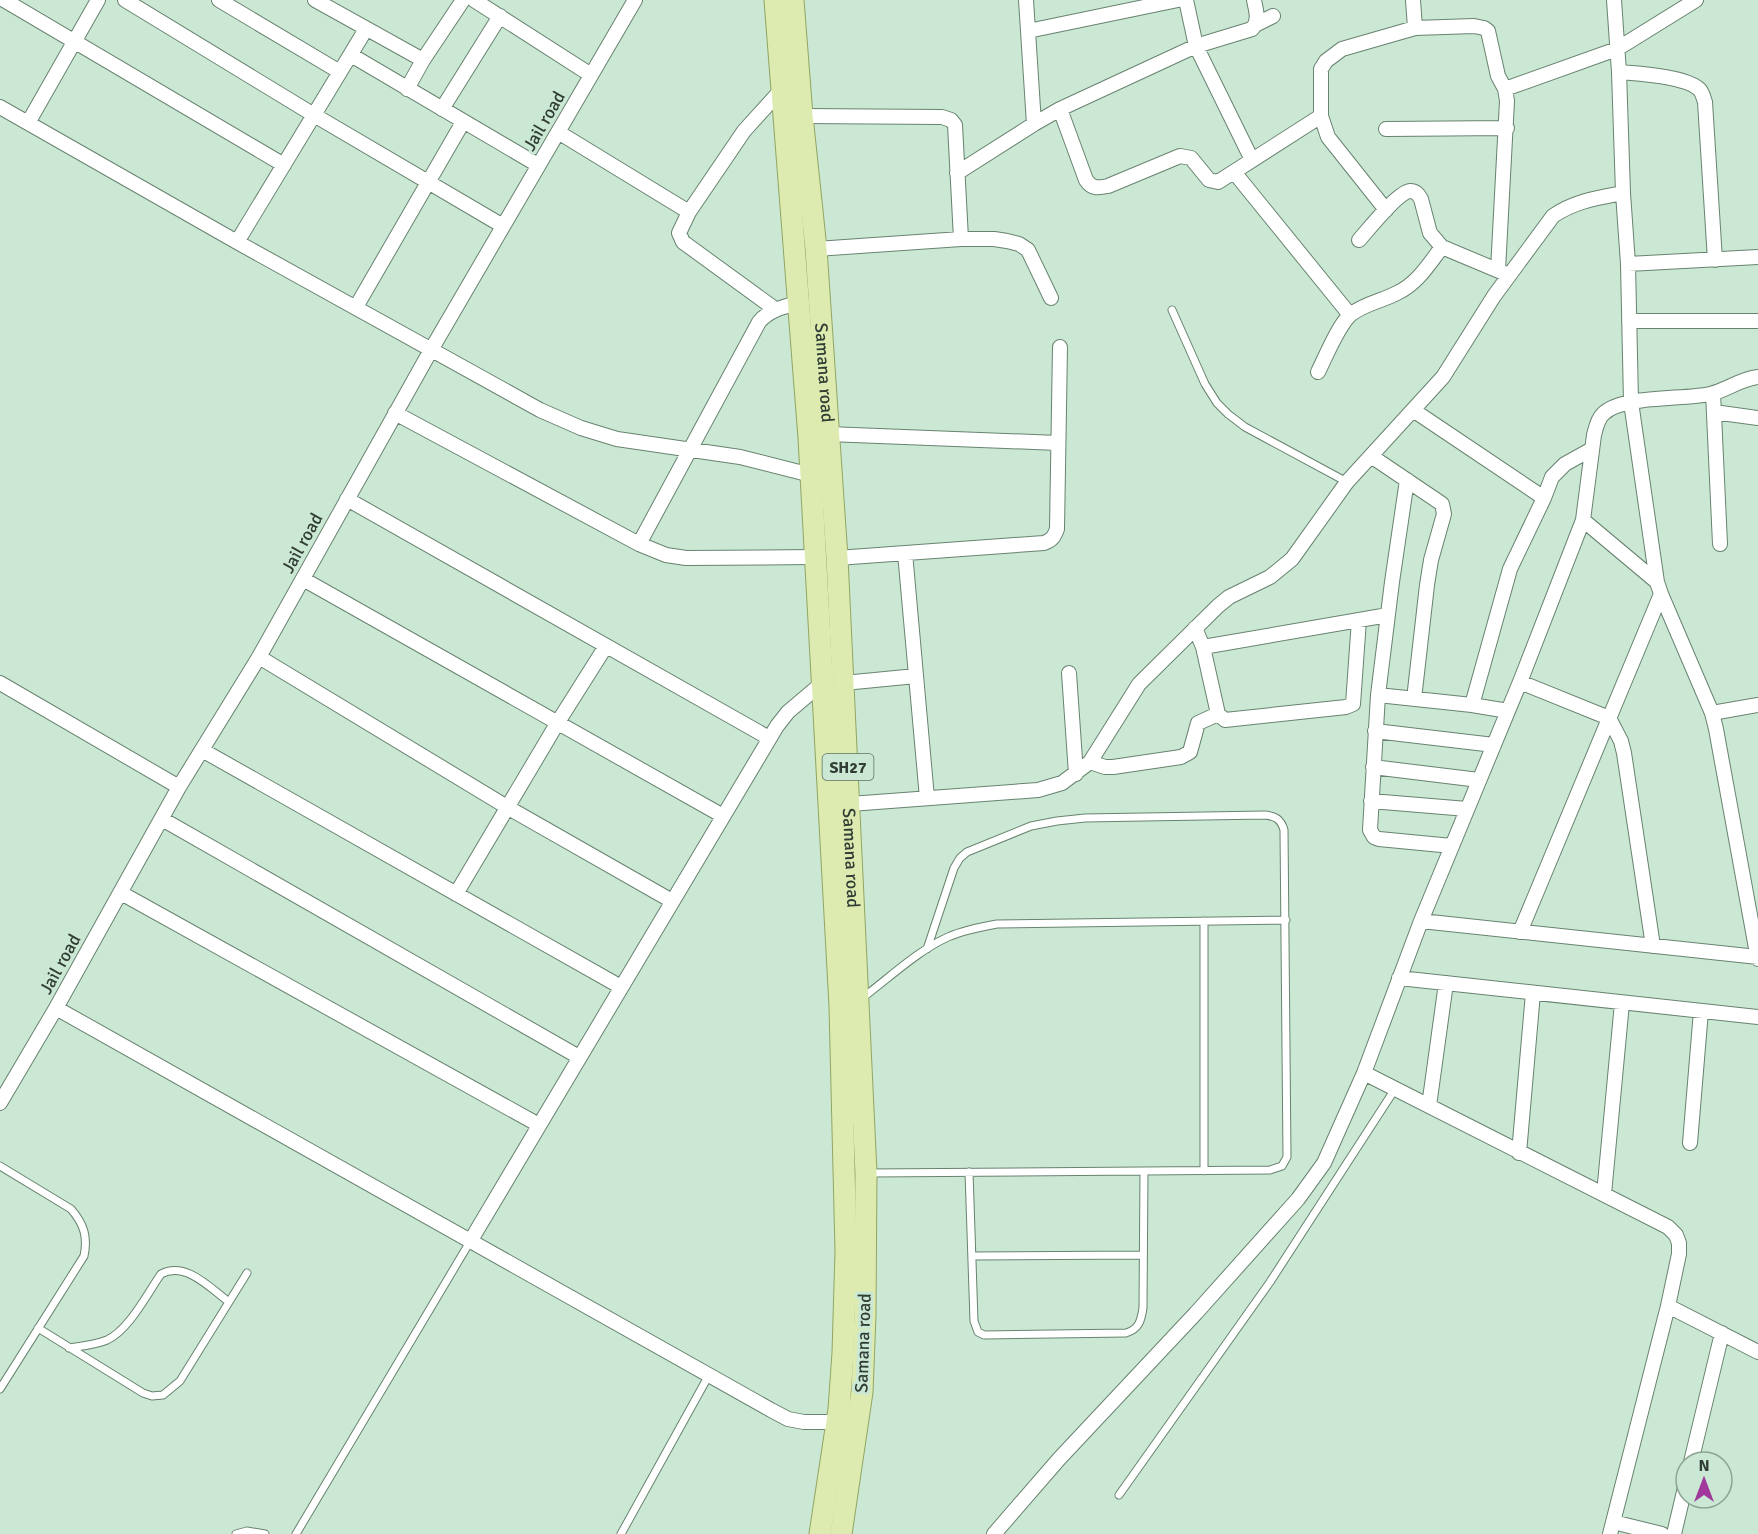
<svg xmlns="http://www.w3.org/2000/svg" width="1758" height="1534" viewBox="0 0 1758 1534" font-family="Signika,sans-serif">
<rect width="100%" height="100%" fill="#cae8d3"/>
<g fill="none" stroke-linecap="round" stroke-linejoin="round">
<!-- service casing -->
<g stroke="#688370" stroke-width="9">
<path id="service" d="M1172,310L1205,384L1217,403L1228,414L1245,427L1347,482
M861,999C888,979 917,951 948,937C964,930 980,927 997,924L1286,920
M0,1166L71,1209C84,1224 88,1237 84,1256L0,1389
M1204,1171V921
M969,1172L974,1321L978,1332L984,1335L1126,1333C1139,1329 1141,1321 1143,1308L1144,1171
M869,1173L1270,1170L1282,1166L1287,1157L1284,830C1281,819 1275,816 1265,815L1085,818L1057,821L1031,826L967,852L960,858L954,868L927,949
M972,1256L1143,1255
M38,1328L143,1393L152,1396L163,1395L180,1381L247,1273
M69,1348C81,1346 95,1345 107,1340C129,1330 147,1294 161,1274C186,1261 210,1288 229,1302
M1119,1495L1270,1282L1395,1089
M236,1534L247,1531L265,1534
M296,1534L471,1240
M621,1534L709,1375"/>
</g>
<!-- minor casing -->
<g stroke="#688370" stroke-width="16">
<path id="minor" d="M4,0L284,165
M125,0L314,115L503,226
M219,0L340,72
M315,0L423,60
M474,0L591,75
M1026,0L1034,124
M1186,0L1196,46L1252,160
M1413,0L1415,28
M1614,0L1619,72L1623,193L1628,264L1631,402L1657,582L1661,594L1712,713L1716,729L1758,959
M1257,24L1273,16
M1028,31L1178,0
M351,55L538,165
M1619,72C1639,74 1684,76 1699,89C1703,93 1703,97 1705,102L1715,260
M407,89L423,60L463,0
M1505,89L1617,49L1696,0
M0,107L237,242L540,410L581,428L617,439L740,457L811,475
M442,109L500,16
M1060,109L1086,180C1092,189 1098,188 1108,186L1180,156L1191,158L1209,180L1218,182L1321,116
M802,116L942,117L951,120L955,125L961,239
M28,123L98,0
M1386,129L1507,128
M558,132L689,212
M1234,172L1350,315
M957,173L1034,124L1060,109L1196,46L1252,29C1260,20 1256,11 1254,0
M1386,210L1328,137L1321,116V69L1326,61L1342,49L1415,28L1474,26L1484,28L1488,31L1498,76L1505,89L1507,101L1498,270
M1359,240C1368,230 1398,192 1410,191C1416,191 1418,194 1421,199L1430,233L1442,247L1504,273
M237,242L366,29
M816,249L961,239H994L1007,241L1019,244L1028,250L1051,298
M1628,264L1758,257
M356,307L463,122
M775,309L683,242L679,233L689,212L744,131L782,89
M1629,321H1758
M1318,372C1326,356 1338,326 1350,315C1363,304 1382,301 1397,293C1417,284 1429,264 1442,247
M1713,393L1720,544
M1413,410L1544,498
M1714,412L1758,418
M395,413L639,544L666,555L686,558L815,557
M828,434L1058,443
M1371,456L1442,504L1444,514L1431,560L1427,585L1414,699
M1407,480L1392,582L1378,695L1370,830L1374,837L1379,839L1452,846
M347,499L769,738
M1583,520L1657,582
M639,544L759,322C769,310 783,307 798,303
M905,553L927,798
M837,558L1044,543C1052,540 1054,537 1057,529L1060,347
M303,579L723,816
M1195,628L1203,647L1218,714L1225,720L1346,707L1353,704L1359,620
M1203,647L1388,615
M259,657L507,807L672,901
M1069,673L1076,774
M1520,682L1609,718L1621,741L1624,753L1653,946
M0,683L179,787
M844,683L916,676
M1378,695L1472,705L1508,711
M1472,705L1510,569L1544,498L1552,477L1565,464L1592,449
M1712,713L1758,705
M1375,731L1494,745
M202,750L621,987
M1090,762L1105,767H1113L1181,757L1190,752L1198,723L1218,714
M1373,767L1479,780
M1371,801L1467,809
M850,804L1038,790L1062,783L1090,762L1139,684L1218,606L1229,597L1270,577L1292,559L1347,482L1443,377L1494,296L1553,216C1575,201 1597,198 1623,193
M162,819L579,1057
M121,893L539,1125
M456,894L558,722L606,646
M1421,921L1758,957
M1520,932L1661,594
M1399,978L1758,1017
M56,1008L771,1410L788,1419L804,1422H837
M1364,1073L1668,1227L1676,1235L1679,1243V1254L1668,1306L1610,1534
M0,1103L56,1008L179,787L259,657L431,350L635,0
M1429,1106L1446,983
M1690,1143L1701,1011
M1519,1153L1533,993
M1604,1194L1622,1003
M471,1240L777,726L788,712L821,684
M1668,1306L1758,1352
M1691,1462L1722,1333
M1613,1522L1662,1534
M994,1534L1059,1459L1196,1313L1298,1199L1324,1163L1364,1073L1421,921L1520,682L1583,520L1594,435C1596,428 1597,420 1603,414C1622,395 1683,400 1710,394C1727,390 1740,379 1758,377
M1674,1534L1686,1483"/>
</g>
<!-- primary casing -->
<g stroke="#92a562" stroke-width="23">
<g id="primary">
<path d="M775,0L809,438L840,1006L846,1251L843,1353L839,1409L820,1534"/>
<path id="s1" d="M793,0L802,116L816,249L837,558L866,1173L865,1315L862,1392L841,1534"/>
</g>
</g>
<!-- service -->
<use href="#service" stroke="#fff" stroke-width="7"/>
<!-- minor -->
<use href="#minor" stroke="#fff" stroke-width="14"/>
<!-- primary -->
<use href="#primary" stroke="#ddebb0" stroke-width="21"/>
</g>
<g text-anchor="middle" stroke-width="6" stroke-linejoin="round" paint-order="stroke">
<!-- shield labels -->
<rect fill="#cae8d3" stroke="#5f7064" stroke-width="1.5" x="822.5" y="754" width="51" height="26" rx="4.5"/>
<g font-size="16" font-weight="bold" fill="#313d35">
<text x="848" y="773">SH27</text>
</g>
<!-- street labels -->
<g font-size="18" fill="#313d35" stroke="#cae8d3">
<text transform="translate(544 121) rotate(-60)" y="6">Jail road</text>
<text dy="6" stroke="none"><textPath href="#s1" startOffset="374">Samana road</textPath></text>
<text transform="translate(302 543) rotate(-61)" y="6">Jail road</text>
<text dy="6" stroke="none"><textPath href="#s1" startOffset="860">Samana road</textPath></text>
<text transform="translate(60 964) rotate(-61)" y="6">Jail road</text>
<text transform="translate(863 1343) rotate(-88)" y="6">Samana road</text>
</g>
</g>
<!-- north arrow -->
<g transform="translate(1704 1480)"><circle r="28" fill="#cae8d3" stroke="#8da494" stroke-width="1.5"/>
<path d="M0-4.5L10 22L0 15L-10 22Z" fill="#a1399d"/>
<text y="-9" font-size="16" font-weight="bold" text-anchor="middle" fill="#313d35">N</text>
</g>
</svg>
